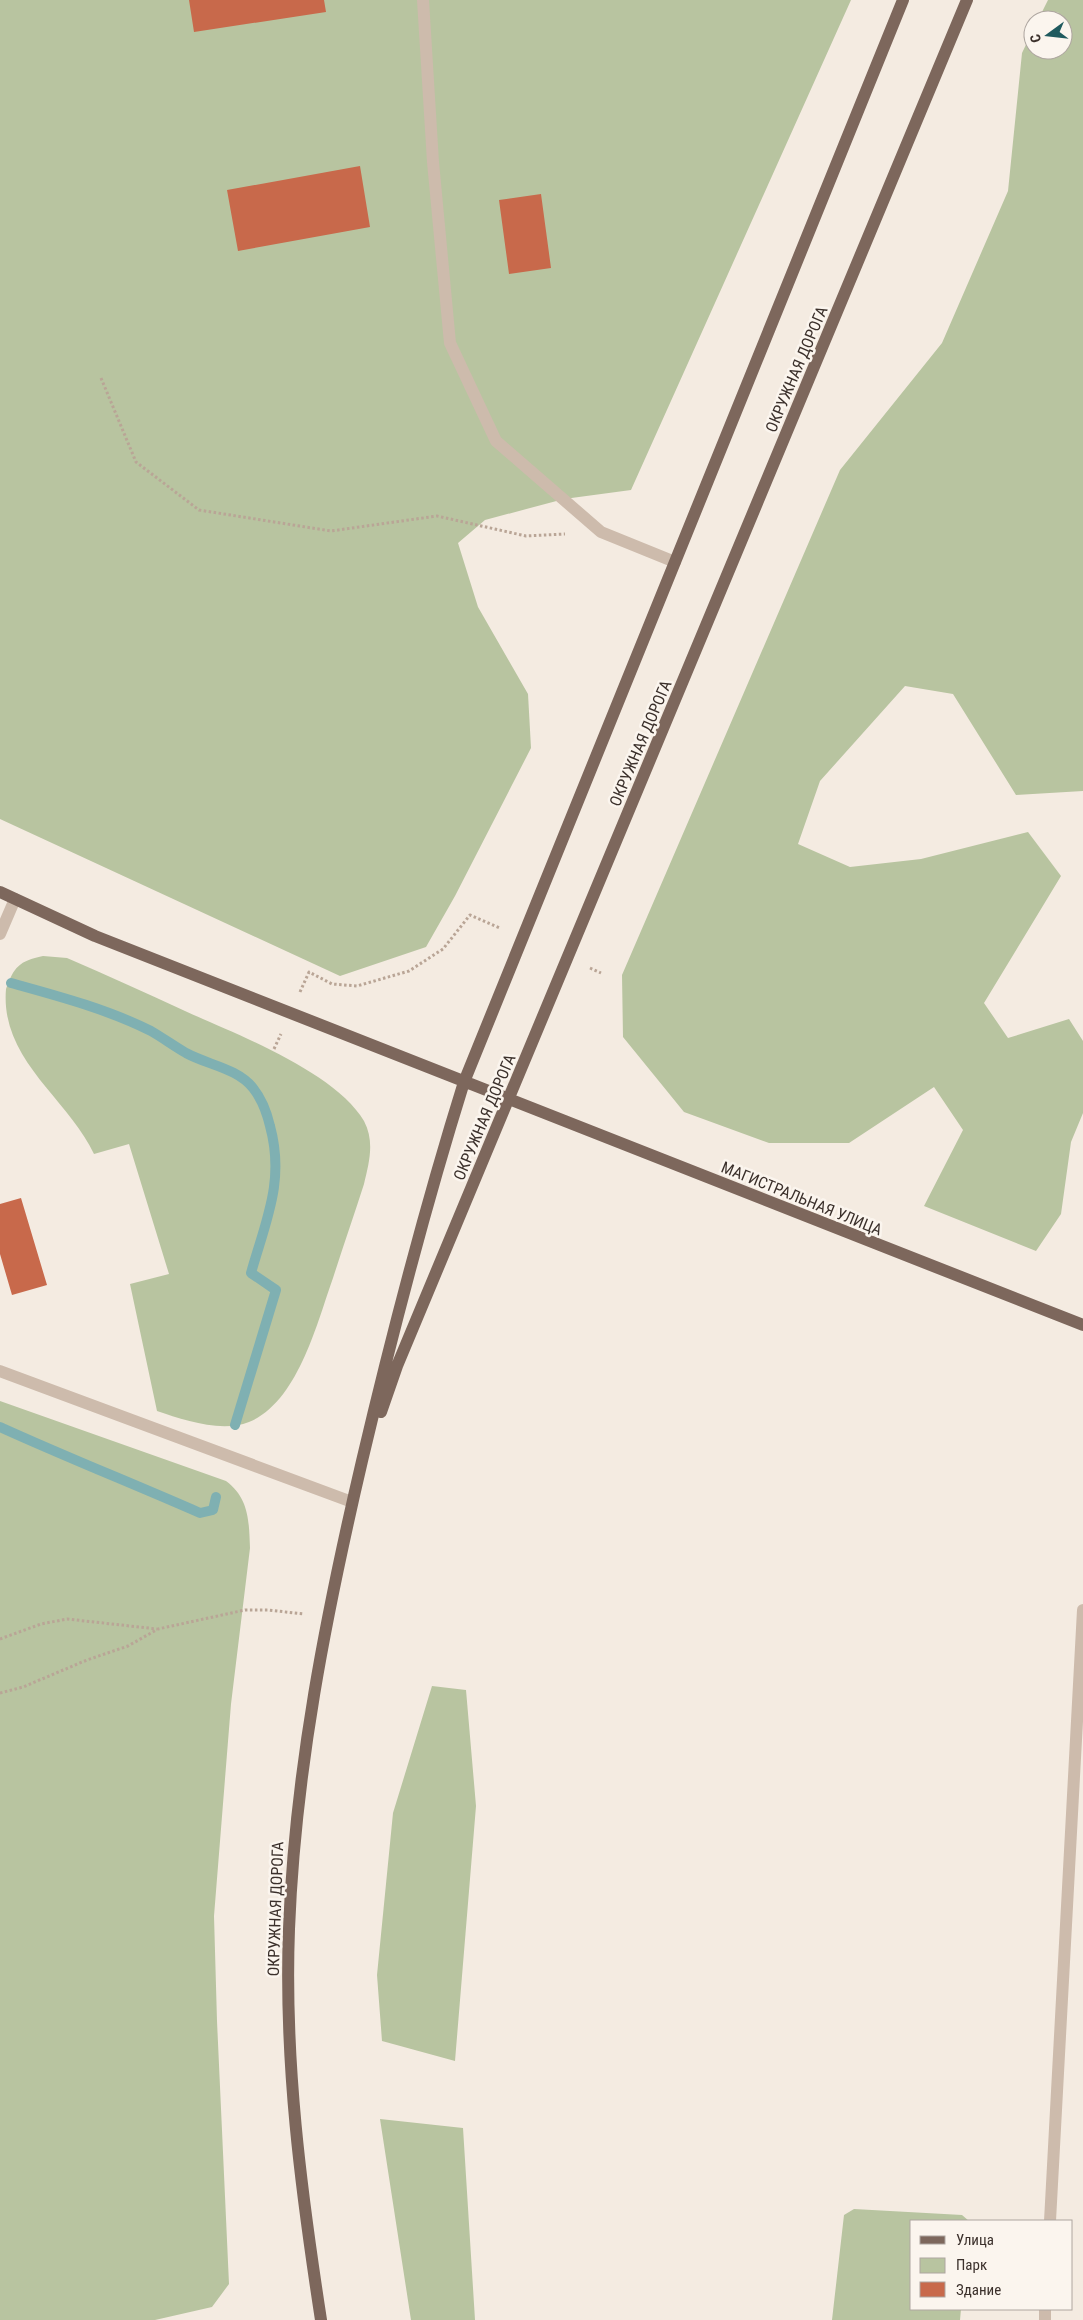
<svg xmlns="http://www.w3.org/2000/svg" width="1083" height="2320" viewBox="0 0 1083 2320" font-family="'Roboto Condensed',sans-serif">
<rect width="100%" height="100%" fill="#f4ebe1"/>
<!-- green -->
<path fill="#b8c4a0" d="M0,0H851L631,490L564,499L485,520L458,543L478,607L528,694L531,748L455,896L426,947L340,976L0,819Z
M1048,0H1083V791L1016,795L953,694L905,686L820,781L798,844L850,867L921,859L1028,832L1061,876L984,1003L1008,1038L1069,1019L1083,1041V1113L1071,1142L1061,1214L1036,1251L924,1206L963,1130L934,1087L849,1143H769L684,1112L623,1037L622,975L840,470L942,343L1008,191L1022,53L1033,30V50H1063V20H1038Z
M43,956L67,958C107,975 146,993 185,1011C236,1034 335,1072 364,1121C375,1142 369,1163 364,1184C354,1215 343,1247 333,1278C317,1323 298,1402 249,1422C221,1433 184,1420 157,1411L130,1284L169,1274L129,1144L94,1154C68,1098 0,1060 6,989C14,967 19,961 43,956Z
M0,1401L226,1481C249,1498 249,1521 250,1548L231,1704L214,1916L217,2021L229,2284L212,2307L155,2320H0Z
M432,1686L466,1690L476,1806L455,2061L382,2041L377,1975L393,1813Z
M380,2119L463,2128L475,2320H411Z
M854,2209L962,2215L969,2221H912V2309H961L960,2320H832L844,2215Z"/>
<g fill="none" stroke-linecap="round" stroke-linejoin="round">
<!-- stream -->
<path stroke="#7fb0b2" stroke-width="10" d="M11,983C58,996 107,1009 151,1031C163,1038 174,1046 186,1053C208,1065 237,1068 253,1088C261,1098 267,1113 270,1126C285,1181 266,1220 251,1273L276,1290L235,1425
M0,1427C66,1457 134,1484 200,1513L213,1510L216,1497"/>
</g>
<!-- building -->
<path fill="#c8694b" d="M189,0H324L326,12L194,32Z
M360,166L370,227L238,251L227,190Z
M541,194L551,268L509,274L499,200Z
M21,1198L47,1285L12,1295L0,1254V1204Z"/>
<g fill="none" stroke-linecap="round" stroke-linejoin="round">
<!-- path -->
<path stroke="#b9a596" stroke-width="3" stroke-dasharray="2.5 2.5" stroke-linecap="butt" d="M101,378L136,462L199,510L331,531L437,516L526,536L565,534
M590,968L601,973
M300,992L309,972L332,984L357,986L409,971L443,949L470,915L500,928
M274,1049L281,1034
M0,1639L41,1624L67,1619L157,1629
M0,1693L23,1687L87,1660L128,1646L158,1629L245,1610H268L304,1614"/>
<!-- minor -->
<path stroke="#cdbbac" stroke-width="12" d="M423,0L433,162L450,343L496,441L601,532L675,562
M0,934L15,899
M0,1371L352,1502
M1050,2221L1083,1610
M1045,2320V2309"/>
<!-- major -->
<path stroke="#7d675c" stroke-width="12" d="M0,892L95,936L1083,1325
M381,1412L397,1366L967,0
M321,2320C301,2190 284,2061 289,1929C295,1771 326,1615 362,1461C392,1334 425,1207 464,1082L903,0"/>
</g>
<g text-anchor="middle" stroke-width="5" stroke-linejoin="round" paint-order="stroke">
<!-- street labels -->
<g font-size="16" fill="#3b302b" stroke="#fbf5ee">
<text transform="translate(796 369) rotate(-67)" y="6">ОКРУЖНАЯ ДОРОГА</text>
<text transform="translate(640 743) rotate(-67)" y="6">ОКРУЖНАЯ ДОРОГА</text>
<text transform="translate(484 1117) rotate(-67)" y="6">ОКРУЖНАЯ ДОРОГА</text>
<text transform="translate(802 1198) rotate(22)" y="6">МАГИСТРАЛЬНАЯ УЛИЦА</text>
<text transform="translate(275 1909) rotate(-88)" y="6">ОКРУЖНАЯ ДОРОГА</text>
</g>
</g>
<!-- legend -->
<rect x="910" y="2220" width="162" height="90" fill="#fbf5ee" stroke="#aea6a0"/>
<rect x="920" y="2236" width="25" height="8" fill="#7d675c" stroke="#aea6a0"/>
<text x="956" y="2245" font-size="15" fill="#3b302b">Улица</text>
<rect x="920" y="2258" width="25" height="15" fill="#b8c4a0" stroke="#aea6a0"/>
<text x="956" y="2270" font-size="15" fill="#3b302b">Парк</text>
<rect x="920" y="2282" width="25" height="15" fill="#c8694b" stroke="#aea6a0"/>
<text x="956" y="2295" font-size="15" fill="#3b302b">Здание</text>
<!-- north arrow -->
<g transform="translate(1048 35) rotate(255)"><circle r="24" fill="#fbf5ee" stroke="#aea6a0"/>
<path d="M0-4L9 19L0 12L-9 19Z" fill="#1f5a5e"/>
<text y="-8" font-size="14" font-weight="bold" text-anchor="middle" fill="#3b302b">С</text>
</g>
</svg>
